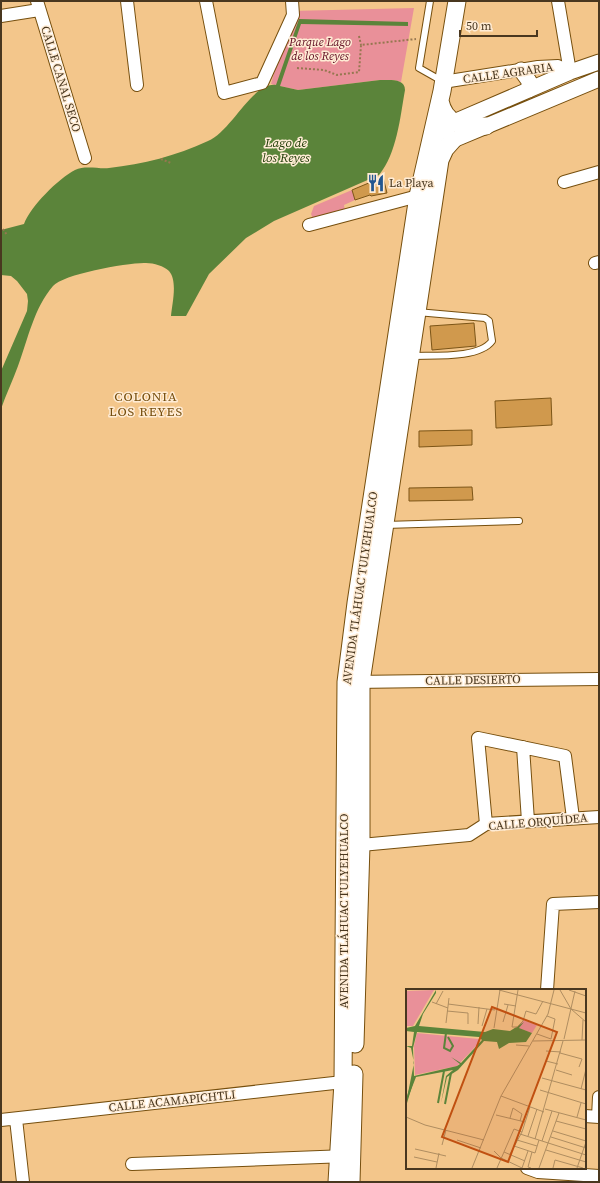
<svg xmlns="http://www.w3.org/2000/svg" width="600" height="1183" viewBox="0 0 600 1183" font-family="'Source Serif 4',serif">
<rect width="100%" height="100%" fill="#f3c68b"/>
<!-- green -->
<path fill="#e99099" d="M414,8L401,82L394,80H380L298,90L271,84L291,11Z
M352,190L355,200L344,205L345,211L313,219L311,214L314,206Z"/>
<!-- water -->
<path fill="#5b843a" d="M299,19L408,22V26L301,24L280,86L298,90L380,80C390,80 405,78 405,90C400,118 397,153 379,175L274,221L246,238L209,274L186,316H171C172,304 178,281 169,271C164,266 154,263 146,263C130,262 63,274 53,286C34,308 28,339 18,366C13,380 6,394 1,409V371L27,311L28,301L27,294L17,281L11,276L1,275V230L24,224C30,207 59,178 75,170C85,165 98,169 109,168C143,164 176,156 208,141C232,131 252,82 276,85Z"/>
<!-- building -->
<path fill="#d0994d" stroke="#7c5517" d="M383,177L387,193L371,196L370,195L355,200L352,190Z
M474,323L476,346L432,350L430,326Z
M551,398L552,425L496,428L495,401Z
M472,430V445L419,447V431Z
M472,487L473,500L409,501V488Z"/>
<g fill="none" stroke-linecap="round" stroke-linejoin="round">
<!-- service casing -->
<g stroke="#764f0e" stroke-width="8">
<path id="service" d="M430,1L419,68L442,81
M411,356C433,355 479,359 492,341L489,321L485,318L417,312
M385,525L519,521"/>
</g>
<!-- minor casing -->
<g stroke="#764f0e" stroke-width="14">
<path id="minor" d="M37,1L85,158
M127,1L137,85
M206,1L224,93L262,83L293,15L292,1
M558,1L570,72
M1,16L39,10
M443,82L538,67L558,66L570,72
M564,182L599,172
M309,225L418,196
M595,263L599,262
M353,682L599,679
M523,747L528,821
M486,824L478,738L565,756L573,818
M361,845L469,835L486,824L599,817
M547,990L553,904L599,902
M585,1116L599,1117
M598,1117L599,1097
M16,1119L23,1182
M1,1120L343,1082
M132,1164L347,1156
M527,1168L538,1172L599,1176"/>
</g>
<!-- tertiary casing -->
<g stroke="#764f0e" stroke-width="17">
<path id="tertiary" d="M521,70L529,81V90
M453,140L599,79
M430,143L439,133L454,122L570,72L599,62"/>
</g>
<!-- secondary casing -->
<g stroke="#764f0e" stroke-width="19">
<path id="secondary" d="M440,101C445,125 464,128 486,126
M355,1044L361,845V682L440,160L445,149L453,140
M337,1182L343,1082L346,682L356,603L418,196L442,91L457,1
M351,1182L354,1074"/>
</g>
<!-- path -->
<path stroke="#967750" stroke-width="2" stroke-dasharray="2 2" stroke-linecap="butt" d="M359,36L361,45
M297,68L324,70L337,75L359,72L361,45L416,39
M161,159L171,163
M3,229L7,235"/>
<!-- service -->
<use href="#service" stroke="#fff" stroke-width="6"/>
<!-- minor -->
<use href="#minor" stroke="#fff" stroke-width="12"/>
<!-- tertiary -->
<use href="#tertiary" stroke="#fff" stroke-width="15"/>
<!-- secondary -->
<use href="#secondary" stroke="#fff" stroke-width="17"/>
</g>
<!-- icons -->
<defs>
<g id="restaurant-bare" transform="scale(1.38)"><path d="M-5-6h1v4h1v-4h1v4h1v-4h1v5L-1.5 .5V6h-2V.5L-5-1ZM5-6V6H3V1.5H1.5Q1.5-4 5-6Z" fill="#235790" stroke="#ffecd5" stroke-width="2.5" paint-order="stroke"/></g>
</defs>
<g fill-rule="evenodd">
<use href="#restaurant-bare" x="376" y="183"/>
</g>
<g text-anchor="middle" stroke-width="3" stroke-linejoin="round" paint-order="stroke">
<!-- park labels -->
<g font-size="12" font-style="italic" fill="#610d22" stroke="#ffecd5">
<text x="320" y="46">Parque Lago<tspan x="320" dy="14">de los Reyes</tspan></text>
</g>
<!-- street labels -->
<g font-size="12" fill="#49371f" stroke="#ffecd5">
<text transform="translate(508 73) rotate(-8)" y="4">CALLE AGRARIA</text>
<text transform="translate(61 79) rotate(73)" y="4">CALLE CANAL SECO</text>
<text transform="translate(360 588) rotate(-82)" y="4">AVENIDA TLÁHUAC TULYEHUALCO</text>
<text transform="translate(473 680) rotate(-1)" y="4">CALLE DESIERTO</text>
<text transform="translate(538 822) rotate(-5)" y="4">CALLE ORQUÍDEA</text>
<text transform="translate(344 911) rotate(-90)" y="4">AVENIDA TLÁHUAC TULYEHUALCO</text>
<text transform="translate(172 1101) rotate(-6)" y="4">CALLE ACAMAPICHTLI</text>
</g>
<!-- poi labels -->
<g font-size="12" fill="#49371f" stroke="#ffecd5" text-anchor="start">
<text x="389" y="187">La Playa</text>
</g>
<!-- water labels -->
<g font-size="13" font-style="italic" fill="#1b3700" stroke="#ffecd5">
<text x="286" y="147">Lago de<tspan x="286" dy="15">los Reyes</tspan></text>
</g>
<!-- neighbourhood labels -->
<g font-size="13" letter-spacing="1" fill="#754d0c" stroke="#ffecd5">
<text x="146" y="401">COLONIA<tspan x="146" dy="15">LOS REYES</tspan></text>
</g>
</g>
<!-- overview -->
<g transform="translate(406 989)">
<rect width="180" height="180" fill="#f3c68b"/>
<path d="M28,1L7,37H0V2ZM117,31L131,36L126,44L112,39ZM11,44L73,50L72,55L51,77L9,86L8,57Z" fill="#e99099"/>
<path d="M30,1V4L17,25L13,37L79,43L87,40L104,42L118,33L129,37L118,33L113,39L126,44L120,53L103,54L93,60L91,53L78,52L52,81L41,88L35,114L40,87L47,81L10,88L0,114L8,74L5,59L0,57H6L8,43L0,42V39L9,37ZM11,43L73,48L76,51L55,74L45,68L54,75L51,77L8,87L7,59Z" fill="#5b843a" fill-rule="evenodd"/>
<path fill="none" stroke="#5b843a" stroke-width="2" d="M40,44L38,59L44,62L47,57L42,48M0,114L6,94M32,114L38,82M39,115L45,84"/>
<path fill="none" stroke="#af8d60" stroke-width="1" d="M93,1L180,24M112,1L106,38H111L117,32L120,22L130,25L137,12M154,1L165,20L180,33M163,1L180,7M26,13L42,19M30,15L37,2M42,15L89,21M98,15L110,17M41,22L62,24V35M97,33L102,16M40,34L43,9M72,35L73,18M76,37L81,20M88,39L94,1M131,45L145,50L149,30L141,27M158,50L169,2M176,51L177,31M127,52L180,51M110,56L123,57M140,62L155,63M154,64L176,70L173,78M140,72L152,75M150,81L166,86M136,89L180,101M175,100L180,80M134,101L180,115M95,107L138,123M139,120L180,131M90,126L119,133M0,128L19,136L78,151M171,128L175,114M104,129L107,119L116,125L114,132M150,132L180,140M147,142L180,152M114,145L180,166M122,147L131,120M145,148L180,159M129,150L157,52M51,151L75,159M111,151L131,157M136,152L146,122M36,156L40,141M108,157L129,164L133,151M9,160L40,167M140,161L180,173M88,162L95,169L116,179M98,163L119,172M104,165L116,143L124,118M8,168L31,173M30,179L33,164M66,179L95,107L142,25L148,1M91,179L108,140L116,143M116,179L122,162M125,179L122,178L126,163M133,179L153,124M147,179L149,171L177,179M171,179L180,153"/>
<path fill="#c05011" fill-opacity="0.15" stroke="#c05011" stroke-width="2" d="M86,18L151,43L102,173L36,148Z"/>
<rect width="180" height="180" fill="none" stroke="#49371f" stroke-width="2"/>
</g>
<!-- border -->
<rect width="600" height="1183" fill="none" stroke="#49371f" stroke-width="4"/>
<!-- scale -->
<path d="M460 30v6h77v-6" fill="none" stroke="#49371f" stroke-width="2"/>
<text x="466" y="30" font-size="12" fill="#49371f" stroke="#ffecd5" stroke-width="3" paint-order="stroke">50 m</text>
</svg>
